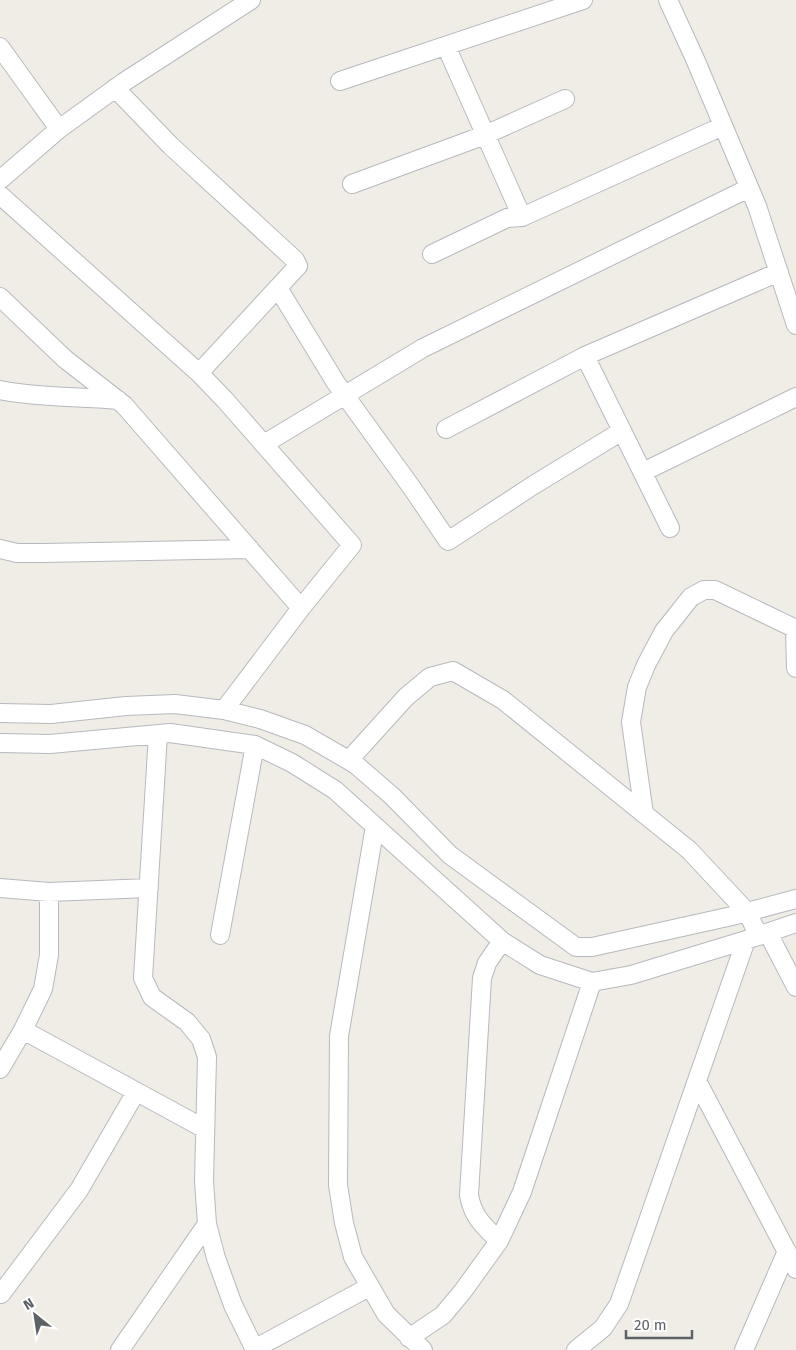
<svg xmlns="http://www.w3.org/2000/svg" width="796" height="1350" viewBox="0 0 796 1350" font-family="'Fira Sans',sans-serif">
<rect width="100%" height="100%" fill="#f0ede6"/>
<g fill="none" stroke-linecap="round" stroke-linejoin="round">
<!-- street casing -->
<g stroke="#b6b9bd" stroke-width="20">
<path id="street" d="M668,0L695,59L757,206L796,325
M446,46L522,217
M0,47L59,129
M340,81L583,0
M115,88L171,146L295,260L298,266L199,373
M0,180L59,129L124,82L251,0
M352,184L485,135L565,99
M0,195L199,373L225,400L352,545L301,608L224,710
M432,254L507,218L522,217L723,126
M278,288L336,383L412,488L448,541L532,486L622,431
M0,297L65,359L124,405L301,608
M585,356L670,528
M0,390C39,398 79,396 118,400
M446,429L585,356L779,272
M264,444L423,348L749,188
M643,472L796,397
M0,549L17,553H44L250,549
M795,629L796,668
M0,713L51,714L126,706L175,704L224,710L260,719L305,735L355,764L392,796L450,855L576,947H592L732,916L796,899
M158,734L143,978L152,997L187,1022L201,1039L207,1057L204,1181L207,1224L216,1258L233,1305L255,1350
M0,743L50,744L170,733L255,745L292,763L335,790L502,941L540,965L592,982L631,975L746,940L796,923
M349,760L406,697L430,677L453,671L503,700L689,850L747,912L759,936
M644,814L631,722L637,687L646,665L664,631L691,597L704,590H715L796,629
M375,826L339,1036L338,1185L344,1223L353,1257L386,1314L423,1350
M0,888L49,892L149,888
M768,933L796,987
M220,935L255,745
M23,1030L205,1129
M0,1069L23,1030L43,989L49,955V892
M697,1081L796,1269
M499,1241C484,1226 473,1218 469,1195L482,978L487,963L502,941
M1,1294L79,1190L136,1092
M409,1338L443,1315L463,1291L499,1241L522,1192L592,982
M254,1349L369,1287
M120,1350L207,1224
M576,1350L603,1328L619,1304L746,940
M744,1350L787,1251"/>
</g>
<!-- street -->
<use href="#street" stroke="#fff" stroke-width="18"/>
</g>
<!-- north arrow -->
<g transform="translate(35 1315) rotate(330)" stroke="#ffffff" stroke-width="4" paint-order="stroke">
<path d="M0-4L9 19L0 12L-9 19Z" fill="#5d6267"/>
<text y="-8" font-size="14" font-weight="bold" text-anchor="middle" fill="#5d6267">N</text>
</g>
<!-- scale -->
<path d="M626 1330v8h66v-8" fill="none" stroke="#5d6267" stroke-width="2.5"/>
<text x="634" y="1330" font-size="15" fill="#5d6267" stroke="#ffffff" stroke-width="4" paint-order="stroke">20 m</text>
</svg>
